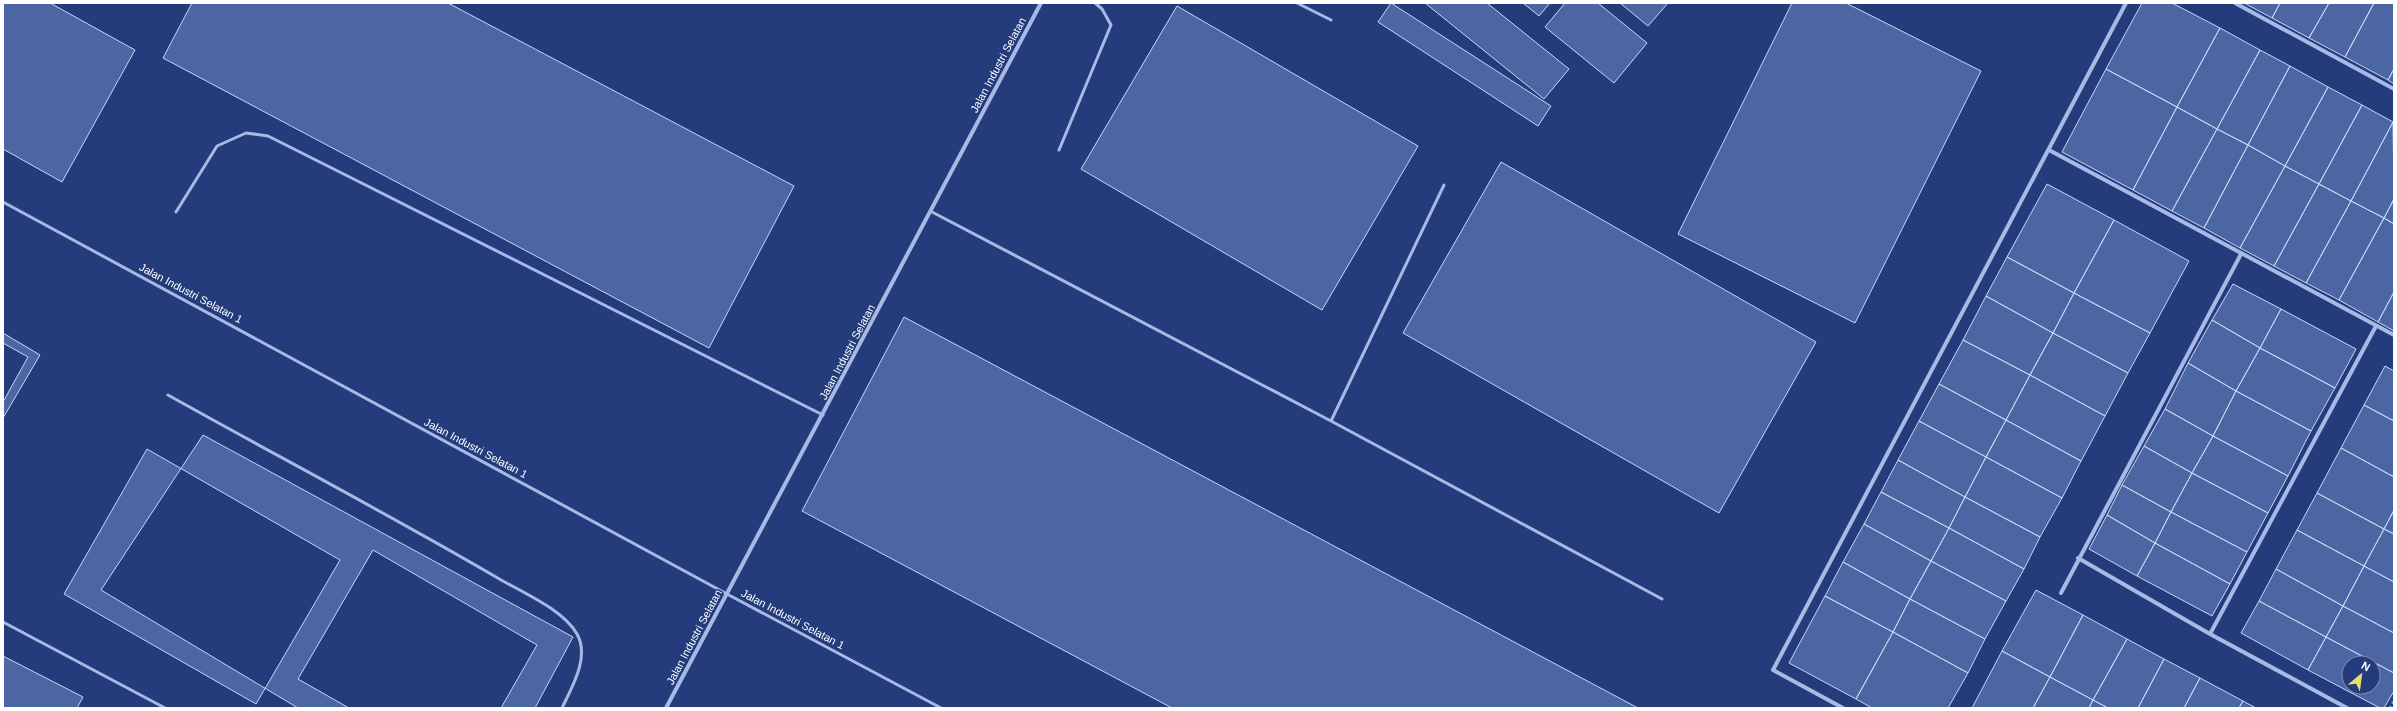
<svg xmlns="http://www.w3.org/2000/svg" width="2397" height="711" viewBox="0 0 2397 711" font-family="Helvetica,sans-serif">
<rect width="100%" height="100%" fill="#243c7b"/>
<!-- building -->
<path fill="#4c66a4" stroke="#cad6f4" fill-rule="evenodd" d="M3,3H50L135,50L62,182L3,149Z
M192,3H448L794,186L709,348L163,58Z
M1391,3L1551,106L1538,126L1378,22Z
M1425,3H1487L1569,69L1544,99Z
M1523,3H1550L1539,16Z
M1565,3H1598L1647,43L1614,83L1545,27Z
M1620,3H1668L1648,26Z
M1792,3H1846L1981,71L1855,323L1678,234Z
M2142,3H2172L2220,28L2177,107L2106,69Z
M2244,3H2280L2272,18Z
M2280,3H2329L2309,38L2272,18Z
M2329,3H2374L2345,57L2309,38Z
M2374,3H2394V69L2388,80L2345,57Z
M1177,6L1418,146L1322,310L1081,169Z
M2220,28L2260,50L2217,129L2177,107Z
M2260,50L2290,66L2248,145L2217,129Z
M2290,66L2328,87L2285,166L2248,145Z
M2106,69L2177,107L2133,190L2062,152Z
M2394,69V84L2388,80Z
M2328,87L2362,105L2319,184L2285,166Z
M2362,105L2393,122L2351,201L2319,184Z
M2177,107L2217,129L2172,211L2133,190Z
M2393,122L2394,199L2384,218L2351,201Z
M2217,129L2248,145L2204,228L2172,211Z
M2248,145L2285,166L2240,248L2204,228Z
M1501,162L1816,342L1719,513L1403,333Z
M2285,166L2319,184L2274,266L2240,248Z
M2047,184L2114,220L2074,293L2007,257Z
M2319,184L2351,201L2306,283L2274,266Z
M2394,199V224L2384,218Z
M2351,201L2384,218L2339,300L2306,283Z
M2384,218L2394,224V292L2378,322L2339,300Z
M2114,220L2189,261L2150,333L2074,293Z
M2007,257L2074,293L2053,333L1986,296Z
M2233,284L2281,309L2260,348L2212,320Z
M2394,292V331L2378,322Z
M2074,293L2150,333L2128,373L2053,333Z
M1986,296L2053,333L2030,375L1963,340Z
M2281,309L2356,349L2335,388L2260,348Z
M904,317L1638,708H1172L802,511Z
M2212,320L2260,348L2236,391L2188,363Z
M3,333L40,355L3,418Z
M2053,333L2128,373L2105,416L2030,375Z
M1963,340L2030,375L2006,420L1939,384Z
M3,343L28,357L3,402Z
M2260,348L2335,388L2311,431L2236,391Z
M2188,363L2236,391L2213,436L2165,409Z
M2385,366L2394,371V421L2364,405Z
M2030,375L2105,416L2081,461L2006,420Z
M1939,384L2006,420L1986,457L1919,421Z
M2236,391L2311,431L2288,476L2213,436Z
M2364,405L2394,421V477L2341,448Z
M2165,409L2213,436L2192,473L2144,446Z
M2006,420L2081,461L2062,498L1986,457Z
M1919,421L1986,457L1965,497L1898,460Z
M203,435L573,637L535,708H298L101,590Z
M2213,436L2288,476L2268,513L2192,473Z
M2144,446L2192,473L2171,512L2122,485Z
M2341,448L2394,477V510L2384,529L2317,493Z
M147,449L340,560L256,704L64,594Z
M1986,457L2062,498L2040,537L1965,497Z
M1898,460L1965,497L1949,528L1881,492Z
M2192,473L2268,513L2247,552L2171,512Z
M2122,485L2171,512L2155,543L2107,515Z
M1881,492L1949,528L1931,561L1864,524Z
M2317,493L2384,529L2364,566L2297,530Z
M1965,497L2040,537L2024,569L1949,528Z
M2394,510V534L2384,529Z
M2171,512L2247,552L2230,584L2155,543Z
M2107,515L2155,543L2137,576L2089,549Z
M1864,524L1931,561L1910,599L1843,562Z
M1949,528L2024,569L2006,601L1931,561Z
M2384,529L2394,534V582L2364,566Z
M2297,530L2364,566L2343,606L2276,569Z
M2155,543L2230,584L2212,616L2137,576Z
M373,550L537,645L501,708H349L298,679Z
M1931,561L2006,601L1985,639L1910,599Z
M1843,562L1910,599L1893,632L1825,596Z
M2364,566L2394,582V633L2343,606Z
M2276,569L2343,606L2326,637L2259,601Z
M2036,590L2083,615L2050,677L2002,651Z
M1825,596L1893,632L1856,699L1789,663Z
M1910,599L1985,639L1968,673L1893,632Z
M2259,601L2326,637L2308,670L2241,633Z
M2343,606L2394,633V673L2326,637Z
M2083,615L2127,639L2093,700L2050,677Z
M1893,632L1968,673L1948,708H1872L1856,699Z
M2326,637L2394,673V691L2384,708H2380L2308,670ZM2349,663H2373V687H2349Z
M2127,639L2164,659L2138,708H2108L2093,700Z
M2002,651L2050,677L2033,708H1972Z
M3,656L83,697L77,708H3Z
M2164,659L2200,678L2184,708H2138Z
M2050,677L2093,700L2089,708H2033Z
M2200,678L2243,701L2239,708H2184Z
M2093,700L2108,708H2089Z
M2243,701L2256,708H2239Z"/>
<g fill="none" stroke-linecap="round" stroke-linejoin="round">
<!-- path -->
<path stroke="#a7b9e5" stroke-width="2.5" stroke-dasharray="2 3" stroke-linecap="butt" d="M2390,708L2394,700"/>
<!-- service -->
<path stroke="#a7b9e5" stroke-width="3" d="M1297,3L1331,20
M1059,150L1111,25L1102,9L1095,3
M3,202L727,594L941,708
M176,212L217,146L246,133L268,136L823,415
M932,212L1331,421L1662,599
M168,395C277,456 388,514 496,577C521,592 563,609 577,634C590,657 572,687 562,708
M1331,421L1444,185
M3,622L165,708"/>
<!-- minor -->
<path stroke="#a7b9e5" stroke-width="4" d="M2235,3L2394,89
M2049,150L2394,335
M2078,558L2210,634L2347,708
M2061,593L2241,254
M2210,634L2376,326
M666,708L1041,3
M1843,708L1773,670L2126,3"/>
</g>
<g text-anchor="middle" stroke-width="3" stroke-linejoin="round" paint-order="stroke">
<!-- street labels -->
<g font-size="11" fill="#fff" stroke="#243c7b">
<text transform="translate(998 65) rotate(-62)" y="4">Jalan Industri Selatan</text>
<text transform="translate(191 293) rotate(28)" y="4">Jalan Industri Selatan 1</text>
<text transform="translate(847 352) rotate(-62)" y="4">Jalan Industri Selatan</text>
<text transform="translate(476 448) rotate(28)" y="4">Jalan Industri Selatan 1</text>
<text transform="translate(793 619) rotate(28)" y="4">Jalan Industri Selatan 1</text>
<text transform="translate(694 637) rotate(-62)" y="4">Jalan Industri Selatan</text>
</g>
</g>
<!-- border -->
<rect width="2397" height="711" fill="none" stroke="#ffffff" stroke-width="8"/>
<!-- north arrow -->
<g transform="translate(2361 675) rotate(29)"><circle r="19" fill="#243c7b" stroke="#7c8ab0"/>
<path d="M0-3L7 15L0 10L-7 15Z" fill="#efdd6b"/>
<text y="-6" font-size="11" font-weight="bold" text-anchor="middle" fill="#ffffff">N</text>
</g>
</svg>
